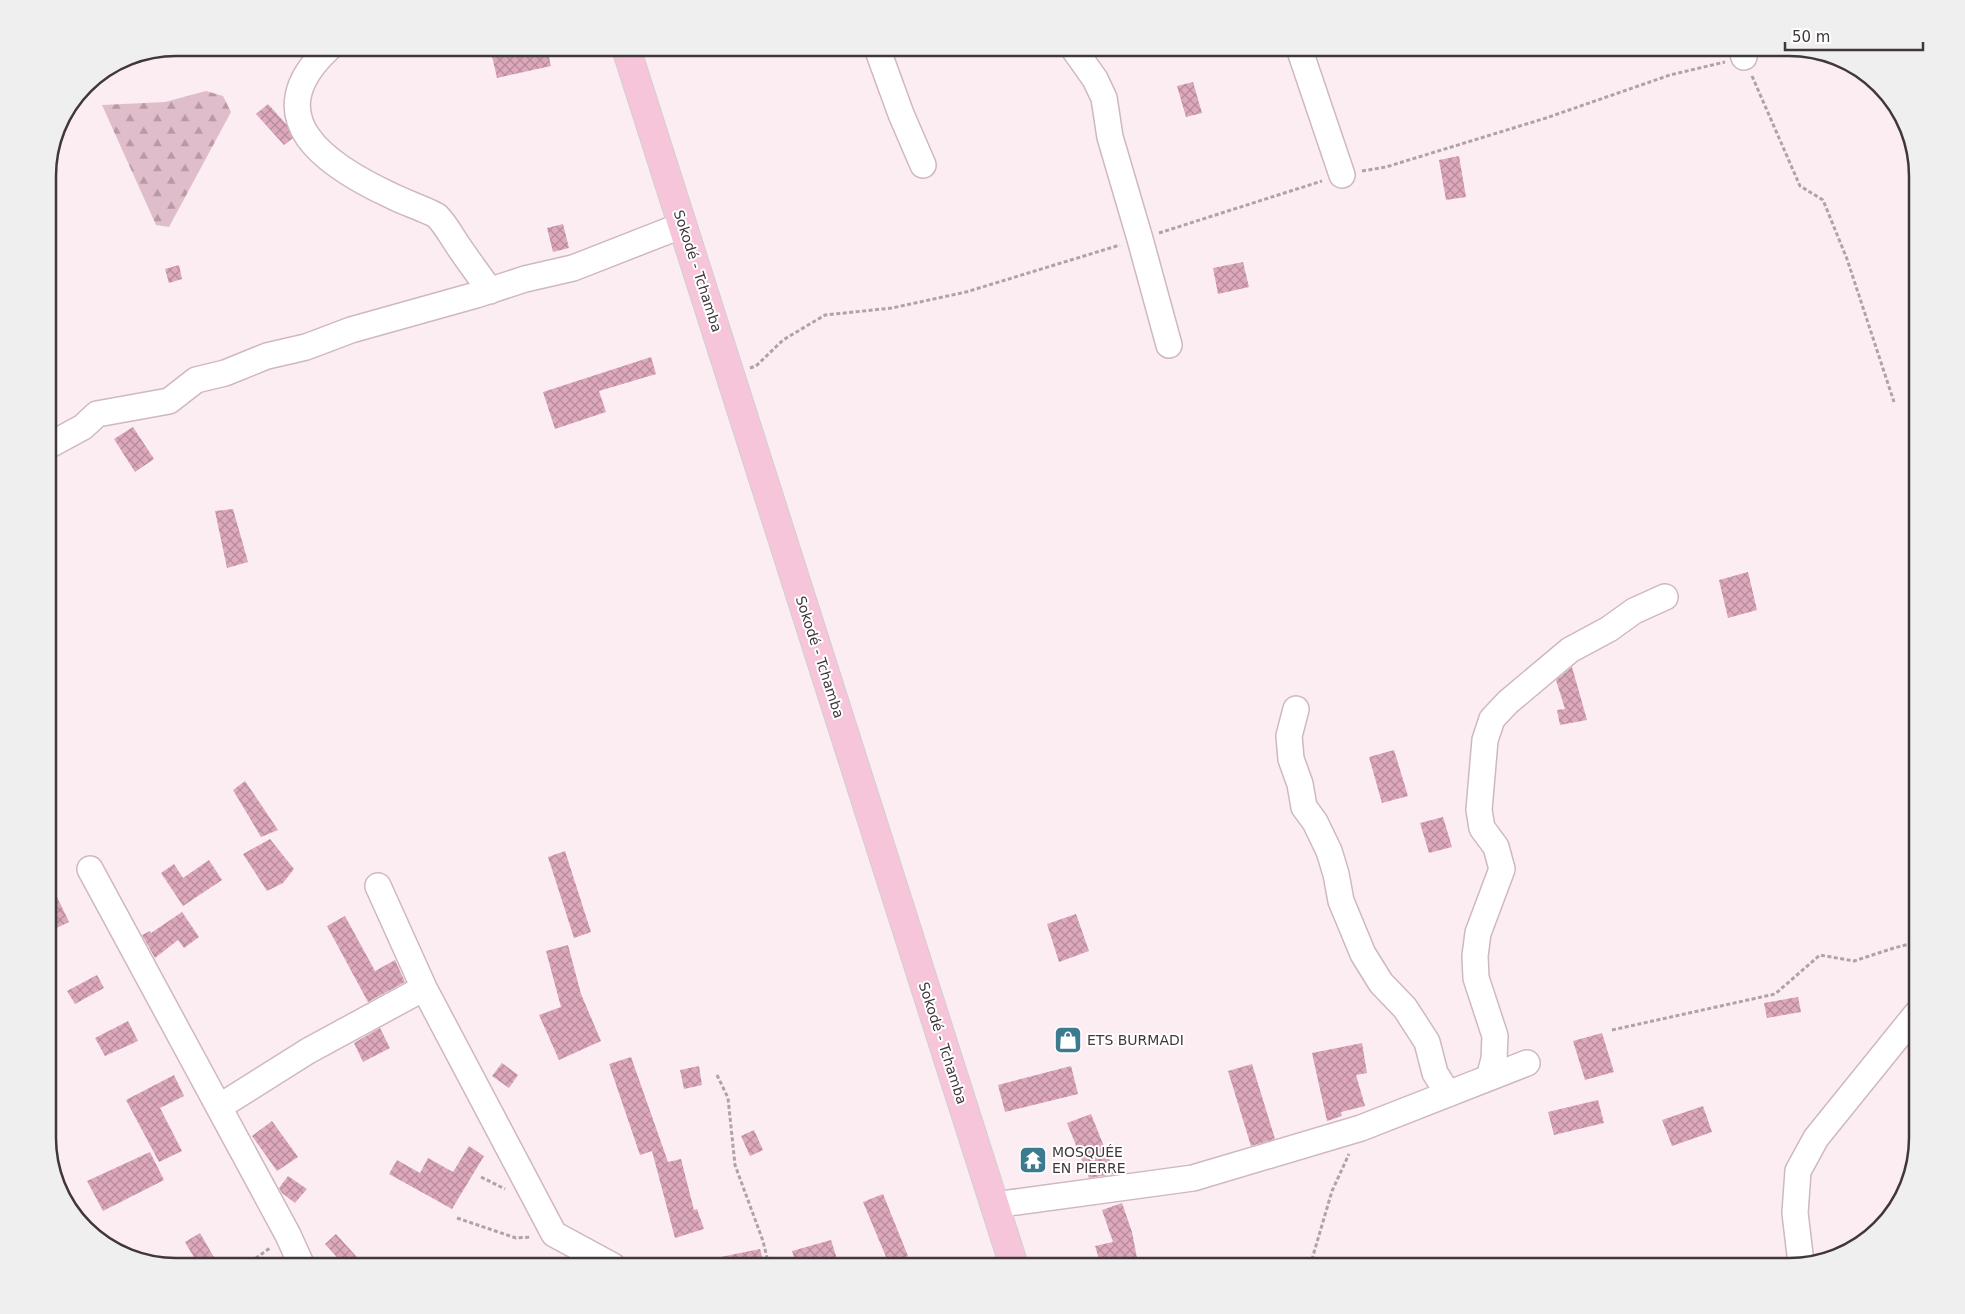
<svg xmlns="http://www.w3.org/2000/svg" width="1965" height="1314" viewBox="0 0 1965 1314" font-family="'DejaVu Sans',sans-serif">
<defs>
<pattern id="forest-firs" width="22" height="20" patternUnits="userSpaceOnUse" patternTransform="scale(1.25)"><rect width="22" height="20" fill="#e0bdca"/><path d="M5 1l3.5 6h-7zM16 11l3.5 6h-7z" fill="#b79aa5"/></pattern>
<pattern id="building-cross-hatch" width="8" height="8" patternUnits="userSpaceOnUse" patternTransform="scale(1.25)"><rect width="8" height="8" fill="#dda8bc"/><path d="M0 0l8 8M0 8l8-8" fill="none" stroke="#b58a9a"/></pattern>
</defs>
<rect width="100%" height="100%" fill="#fcedf2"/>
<!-- forest -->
<path fill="url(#forest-firs)" d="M206,91L223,96L231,112L169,227L156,225L102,105L165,102Z"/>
<!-- building -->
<path fill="url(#building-cross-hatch)" d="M531,48H547L551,66L497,78L492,56Z
M1193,82L1202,113L1186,117L1177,86Z
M268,104L286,124L293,138L284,145L256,114Z
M1459,156L1466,197L1446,200L1439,160Z
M563,224L569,248L553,252L547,228Z
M1243,262L1249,287L1218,294L1213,268Z
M179,265L182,279L169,283L165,269Z
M651,357L656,374L599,391L606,412L555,429L543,392Z
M133,427L154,459L135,472L114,439Z
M233,509L248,562L227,568L215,511Z
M1748,572L1757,610L1728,618L1719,580Z
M1572,667L1587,720L1560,725L1557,710L1565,709L1556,680Z
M1394,750L1408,796L1382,803L1369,757Z
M245,781L278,830L261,837L233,790Z
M1443,817L1452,847L1429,853L1420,823Z
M270,839L294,869L283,883L267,891L243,854Z
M565,851L591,932L574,938L548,857Z
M209,860L222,880L183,906L161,873L174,864L183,878Z
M48,878L69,922L48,932Z
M182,912L199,937L184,948L178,940L155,958L142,935L150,931L151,933Z
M1076,914L1089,951L1059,962L1047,924Z
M345,916L375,971L395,960L405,982L368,1002L327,926Z
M568,945L581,994L601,1041L559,1060L539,1015L561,1007L546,951Z
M97,975L104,988L75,1004L67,991Z
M1798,997L1801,1012L1767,1018L1764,1003Z
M128,1021L138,1041L105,1056L95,1038Z
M380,1028L390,1048L363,1062L354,1043Z
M1602,1033L1614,1072L1585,1080L1573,1041Z
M1362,1043L1367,1073L1356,1075L1365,1106L1341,1112L1342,1116L1327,1121L1312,1053Z
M631,1057L668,1162L681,1159L694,1210L697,1209L704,1229L675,1238L652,1151L640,1155L609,1064Z
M502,1063L518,1075L509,1088L492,1076Z
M1252,1064L1275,1139L1251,1146L1228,1071Z
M699,1066L702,1085L684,1089L680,1070Z
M1071,1066L1078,1094L1005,1112L998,1085Z
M174,1075L184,1096L160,1108L182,1151L159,1162L126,1100Z
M1598,1100L1604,1123L1554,1135L1548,1112Z
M1703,1106L1712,1132L1672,1146L1662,1120Z
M1091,1114L1115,1174H1114L1089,1178L1067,1123Z
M272,1121L298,1157L277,1171L252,1136Z
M754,1130L763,1150L750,1156L741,1136Z
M469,1146L484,1156L452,1209L389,1174L397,1160L420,1173L428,1158L453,1172Z
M150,1152L164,1180L103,1211L87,1181Z
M288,1176L307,1189L295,1203L282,1193L279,1188Z
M883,1194L908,1256L889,1264L863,1202Z
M1122,1203L1132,1232L1137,1258L1101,1266L1095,1246L1113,1242L1102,1210Z
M200,1233L219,1266H199L185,1242Z
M336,1234L365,1266H345L325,1244Z
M831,1240L838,1262L823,1266H797L792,1251Z
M760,1249L765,1266H707L706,1260Z"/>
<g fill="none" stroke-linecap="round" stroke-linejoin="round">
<!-- minor casing -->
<g stroke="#cfb8c0" stroke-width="28">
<path id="minor" d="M329,48C254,118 327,166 392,196C401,201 432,212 437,216C446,225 452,237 459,247C469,262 480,276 490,291
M877,48L901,114L923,165
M1073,48L1095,79L1104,98L1110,137L1140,239L1169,345
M1299,48L1342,175
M1741,48L1744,57
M48,446L83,427L97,414L169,401L196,380L225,373L267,356L306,347L351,330L476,295L525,279L573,268L683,225
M1296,709L1289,736L1291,759L1300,784L1304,807L1315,822L1329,851L1336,874L1341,901L1363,954L1381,983L1405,1008L1427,1042L1435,1073L1448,1094
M90,869L288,1235L302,1266
M378,886L424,988L554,1234L613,1266
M1489,1078L1494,1059L1495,1036L1476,978L1475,956L1478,933L1502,869L1496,847L1482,828L1479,810L1485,740L1492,719L1508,702L1570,650L1609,629L1634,611L1665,597
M219,1107L308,1051L424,988
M994,1205L1193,1178L1361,1128L1527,1063
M1801,1263L1795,1213L1798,1171L1816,1138L1917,1013"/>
</g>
<!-- major casing -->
<g stroke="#d1cfd0" stroke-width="30">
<path id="major" d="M626,48L1014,1266"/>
</g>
<!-- path -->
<path stroke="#afa3a7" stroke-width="3" stroke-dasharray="4 2.5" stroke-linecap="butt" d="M1752,76L1800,186L1823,200L1847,259L1894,402
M1362,171L1386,167L1546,118L1670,75L1725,62
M1159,233L1322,181
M750,368L756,366L783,340L825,315L892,308L966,292L1120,245
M1612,1030L1775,994L1820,955L1854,961L1894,948L1917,942
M717,1075L728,1098L735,1165L763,1241L769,1266
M481,1177L505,1189
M457,1218L516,1238L531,1237
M245,1266L270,1248
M1310,1266L1332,1191L1349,1154"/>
<!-- minor -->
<use href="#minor" stroke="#fff" stroke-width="25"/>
<!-- major -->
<use href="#major" stroke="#f7c5da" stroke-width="28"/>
</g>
<!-- icons -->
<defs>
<g id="shop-square" transform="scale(1.4375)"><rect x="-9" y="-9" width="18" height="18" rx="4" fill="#3c7a8f" stroke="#fff"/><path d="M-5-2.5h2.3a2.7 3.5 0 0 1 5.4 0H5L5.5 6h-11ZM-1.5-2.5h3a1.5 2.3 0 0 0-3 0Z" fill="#fff"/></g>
<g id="temple-square" transform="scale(1.4375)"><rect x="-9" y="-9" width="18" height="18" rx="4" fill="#3c7a8f" stroke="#fff"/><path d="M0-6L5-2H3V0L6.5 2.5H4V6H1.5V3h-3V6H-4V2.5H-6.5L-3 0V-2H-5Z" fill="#fff"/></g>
</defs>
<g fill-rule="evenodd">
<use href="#shop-square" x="1068" y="1040"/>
<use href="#temple-square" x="1033" y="1160"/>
</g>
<g text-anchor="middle" stroke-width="4" stroke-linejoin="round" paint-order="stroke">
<!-- street labels -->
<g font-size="14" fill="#40373a" stroke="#fff">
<text transform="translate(698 271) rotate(72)" y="5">Sokodé - Tchamba</text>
<text transform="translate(820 657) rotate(72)" y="5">Sokodé - Tchamba</text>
<text transform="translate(943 1043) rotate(72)" y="5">Sokodé - Tchamba</text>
</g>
<!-- poi labels -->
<g font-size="14" fill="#40373a" stroke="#fff" text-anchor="start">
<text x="1087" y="1045">ETS BURMADI</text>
<text x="1052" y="1157">MOSQUÉE<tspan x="1052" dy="16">EN PIERRE</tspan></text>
</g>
</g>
<!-- crop -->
<path d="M0 0H1965V1314H0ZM176 56H1789A120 120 0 0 1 1909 176V1138A120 120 0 0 1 1789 1258H176A120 120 0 0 1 56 1138V176A120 120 0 0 1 176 56Z" fill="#f0efef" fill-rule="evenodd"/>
<path fill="none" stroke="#40373a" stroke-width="2.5" d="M176 56H1789A120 120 0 0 1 1909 176V1138A120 120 0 0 1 1789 1258H176A120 120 0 0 1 56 1138V176A120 120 0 0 1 176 56Z"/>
<!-- scale -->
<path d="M1785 42v8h138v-8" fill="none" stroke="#40373a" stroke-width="2.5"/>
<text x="1792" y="42" font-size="15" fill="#40373a" stroke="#ffffff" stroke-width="4" paint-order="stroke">50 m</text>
</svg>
